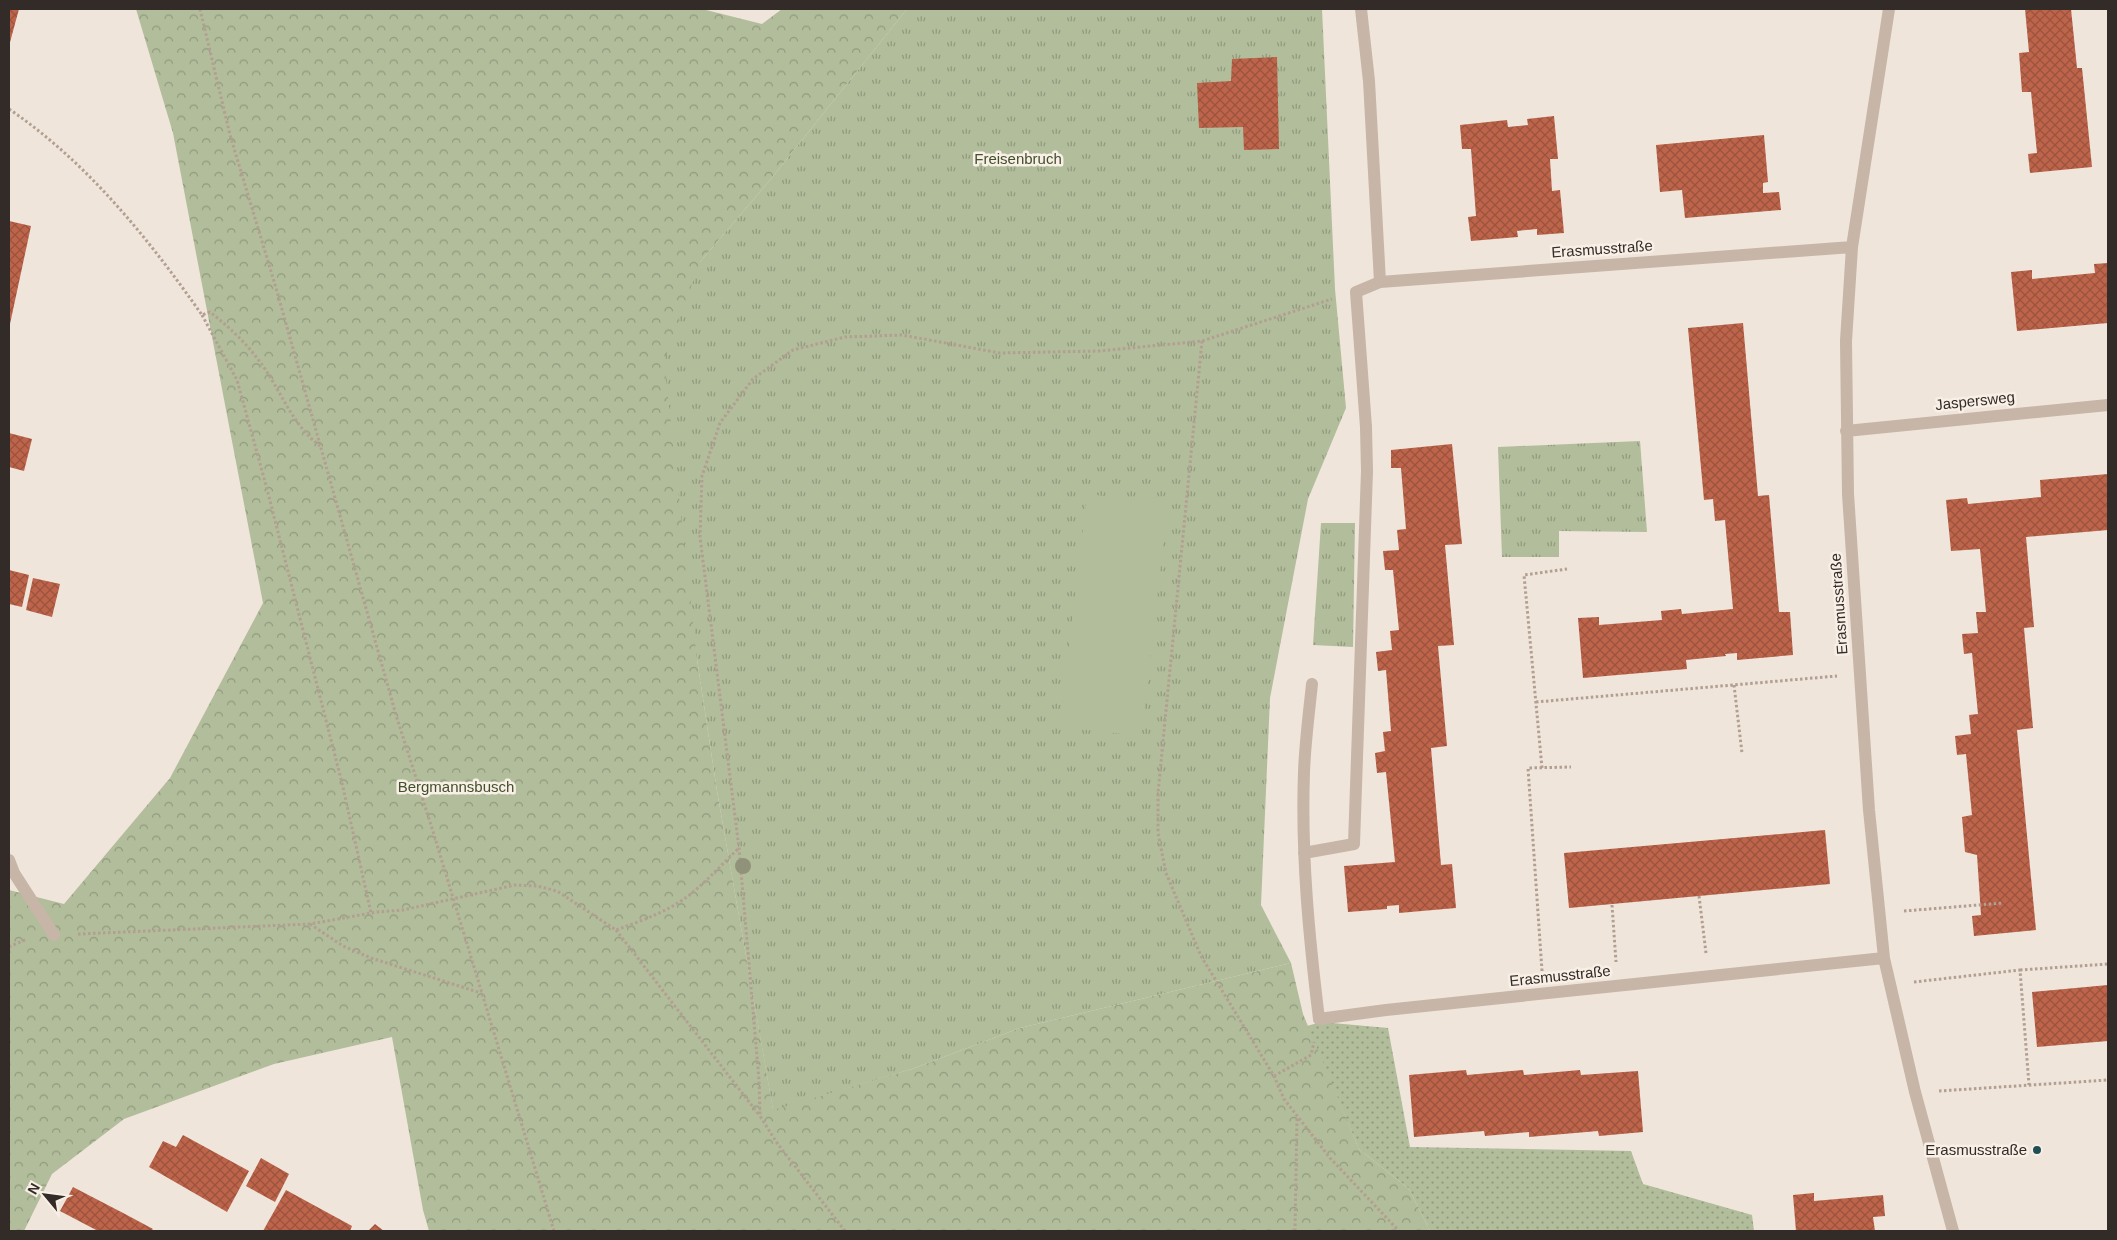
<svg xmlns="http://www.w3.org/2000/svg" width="2117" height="1240" viewBox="0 0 2117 1240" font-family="Helvetica,sans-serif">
<defs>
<pattern id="grass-dots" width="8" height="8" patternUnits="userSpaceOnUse" patternTransform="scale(1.25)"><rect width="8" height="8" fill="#b2bd9b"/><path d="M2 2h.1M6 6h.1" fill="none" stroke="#919a7e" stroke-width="1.8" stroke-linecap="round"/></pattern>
<pattern id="forest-crowns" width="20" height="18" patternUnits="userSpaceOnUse" patternTransform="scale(1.25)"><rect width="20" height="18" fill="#b2bd9b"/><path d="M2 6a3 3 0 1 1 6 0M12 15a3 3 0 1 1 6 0" fill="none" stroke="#919a7e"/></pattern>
<pattern id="park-tufts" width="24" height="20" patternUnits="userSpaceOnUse" patternTransform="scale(1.25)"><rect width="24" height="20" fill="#b2bd9b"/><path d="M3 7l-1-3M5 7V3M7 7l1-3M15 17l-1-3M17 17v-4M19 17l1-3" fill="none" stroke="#919a7e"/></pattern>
<pattern id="building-cross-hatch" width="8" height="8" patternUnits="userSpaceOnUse" patternTransform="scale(1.25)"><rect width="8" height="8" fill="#be644a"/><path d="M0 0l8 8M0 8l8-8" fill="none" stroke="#9b533e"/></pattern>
</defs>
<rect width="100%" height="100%" fill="#efe5da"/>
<!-- grass -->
<path fill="url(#grass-dots)" d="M1321,1022L1388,1028L1410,1147L1631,1151L1643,1184L1752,1215L1754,1231H1430L1409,1189L1359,1149L1307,1026Z"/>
<!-- forest -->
<path fill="url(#forest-crowns)" d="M136,9H702L762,24L782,9H907L770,180L700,262L697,659L717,791L773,1109L912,1069L1020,1028L1291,963L1303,1014L1359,1149L1409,1189L1430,1231H429L423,1210L392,1037L274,1064L124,1119L52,1174L24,1231H9V890L64,904L170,778L263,603L173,133Z"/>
<!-- park -->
<path fill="url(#park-tufts)" d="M907,9H1322L1335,289L1346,408L1308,499L1270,698L1261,905L1291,963L1020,1028L912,1069L773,1110L717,791L697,659L664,361L700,262L770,180Z
M1640,441L1647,532L1559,531V557H1502L1498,447Z
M1321,523H1355L1353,647L1313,645Z"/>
<!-- garden -->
<path fill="#b2bd9b" d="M1087,494L1168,504L1141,736L1060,727Z"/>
<!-- building -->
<path fill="url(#building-cross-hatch)" d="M9,9H19L9,46Z
M2025,9H2071L2077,68H2082L2092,167L2030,173L2028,154L2037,153L2031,92H2022L2019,53L2029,52Z
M1277,57L1279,149L1244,150L1243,127L1199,128L1197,83L1231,81L1232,59Z
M1554,116L1558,159H1550L1552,191L1560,190L1564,233L1537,235V229L1517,231L1518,237L1471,241L1468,217L1476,216L1471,149H1462L1460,125L1507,120L1508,127L1528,125L1527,119Z
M1764,135L1768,182L1763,183V193L1779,192L1781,210L1685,218L1682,190L1660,192L1656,145Z
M9,221L31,226L10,324H9Z
M2108,263V323L2017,331L2011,272L2032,270V279L2095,273L2094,264Z
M1743,323L1758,496L1769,495L1779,612H1790L1793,655L1737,660V653L1725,654L1726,656L1686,660L1687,669L1583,678L1578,618L1599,617V625L1662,620L1661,611L1681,609L1682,614L1733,609L1725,520L1715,521L1713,499L1704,500L1688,328Z
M9,433L32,439L24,471L9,467Z
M1452,444L1462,544L1445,545L1454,645L1438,646L1447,746L1431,748L1441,865L1452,864L1456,908L1399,913V905L1387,906V909L1348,912L1344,866L1395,862L1386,772L1377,773L1375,753L1385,751L1383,732L1391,731L1386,670L1378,671L1376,652L1392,650L1390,631L1399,630L1393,570H1385L1383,551L1399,550L1397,530L1406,529L1401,468H1391V450Z
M2108,474V530L2026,537L2034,627L2024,628L2033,728L2017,730L2036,930L1974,936L1972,916L1981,915L1977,855L1965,852L1962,817L1972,815L1966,754L1957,755L1955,736L1971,734L1969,715L1978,714L1972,653L1964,654L1962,634L1978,633L1976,612H1986L1980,549L1951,551L1946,500L1967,498L1968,504L2041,497L2040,480Z
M9,570L29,575L22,607L9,604Z
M33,578L60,584L52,617L26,610Z
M1825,830L1830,884L1569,908L1564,853Z
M2108,985V1041L2037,1047L2032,992Z
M1466,1070L1467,1075L1523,1070L1524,1075L1580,1070L1581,1075L1638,1071L1643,1132L1599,1136L1598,1131L1529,1137V1132L1485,1136L1484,1131L1414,1137L1409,1075Z
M183,1135L249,1171L227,1212L149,1167L163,1141L176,1147Z
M261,1158L289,1174L275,1202L246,1186Z
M73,1187L125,1214L153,1229L151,1231H98L60,1211Z
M286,1190L352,1226L350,1231H263Z
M1814,1193V1201L1883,1195L1885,1216L1873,1217L1875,1231H1796L1793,1195Z
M375,1224L384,1231H368Z"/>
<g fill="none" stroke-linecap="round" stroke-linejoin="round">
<!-- path -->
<path stroke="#b29f91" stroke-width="3" stroke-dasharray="2.5 2.5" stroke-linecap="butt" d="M200,9L230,135L276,288L396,715L431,825L554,1231
M9,109C87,162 148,238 202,315L210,312C227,325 244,341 257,358C280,387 290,423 320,446
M202,315L237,380L267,489L342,783L371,913
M1202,341L1158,793V833L1166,873L1201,956L1274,1076L1284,1099L1330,1158L1399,1231
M1734,685L1742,753
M1536,702L1837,676
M1542,768L1524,575L1567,569
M1699,896L1706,953
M1612,905L1616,962
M1904,911L2003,903
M310,924L343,946L371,958L481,993
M616,930L760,1116
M78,934L310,924L377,912L403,910L515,885L537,886L557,891L616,930C638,922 661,914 681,901C702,887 720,866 739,848
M9,947L27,939
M2020,970L2108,964
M1542,971L1528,768L1571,767
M1914,982L2020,970L2029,1085
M1274,1076L1311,1055L1314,1042
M1939,1091L2108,1080
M845,1231L777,1143L760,1116L759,1080L739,848L700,537L702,476L720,423L753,379L793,350L845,337L902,335L1000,353L1100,351L1202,341L1332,299
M1295,1231L1297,1117"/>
<!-- lane -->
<path stroke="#c7b5a7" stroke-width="12" d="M1361,9L1369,81L1380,282
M1312,684C1309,713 1305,743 1304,772C1301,854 1309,937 1319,1019
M1304,853L1354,844L1367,471L1366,427
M9,860L14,873L54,935"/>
<!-- street -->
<path stroke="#c7b5a7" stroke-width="12" d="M1889,9L1852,247L1846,341L1848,494L1869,810L1884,958L1915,1092L1953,1231
M1366,427L1356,292L1380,282L1852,247
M1846,431L2108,405
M1319,1019L1386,1010L1884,958"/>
</g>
<!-- trees -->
<circle fill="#90937a" cx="743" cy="866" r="8"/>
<!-- markers -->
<circle fill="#1f4f52" stroke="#f8efe6" stroke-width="2" cx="2037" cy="1150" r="5"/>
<g text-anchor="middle" stroke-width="5" stroke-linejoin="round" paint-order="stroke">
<!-- park labels -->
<g font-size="15" fill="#43502c" stroke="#f8efe6">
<text x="1018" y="164">Freisenbruch</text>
<text x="456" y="792">Bergmannsbusch</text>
</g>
<!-- street labels -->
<g font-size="15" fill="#332b27" stroke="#f8efe6">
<text transform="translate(1602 249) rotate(-4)" y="5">Erasmusstraße</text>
<text transform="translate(1975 401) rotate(-6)" y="5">Jaspersweg</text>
<text transform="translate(1839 604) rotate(-94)" y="5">Erasmusstraße</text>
<text transform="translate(1560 976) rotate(-6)" y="5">Erasmusstraße</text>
</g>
<!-- poi labels -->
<g font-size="15" fill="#332b27" stroke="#f8efe6" text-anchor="end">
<text x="2027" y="1155">Erasmusstraße</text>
</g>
</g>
<!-- border -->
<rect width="2117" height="1240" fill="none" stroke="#332b27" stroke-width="20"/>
<!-- north arrow -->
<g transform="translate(45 1195) rotate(299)" stroke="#f8efe6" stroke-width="4" paint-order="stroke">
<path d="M0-4L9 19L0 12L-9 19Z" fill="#332b27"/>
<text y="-8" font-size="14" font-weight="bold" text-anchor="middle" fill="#332b27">N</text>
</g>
</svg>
